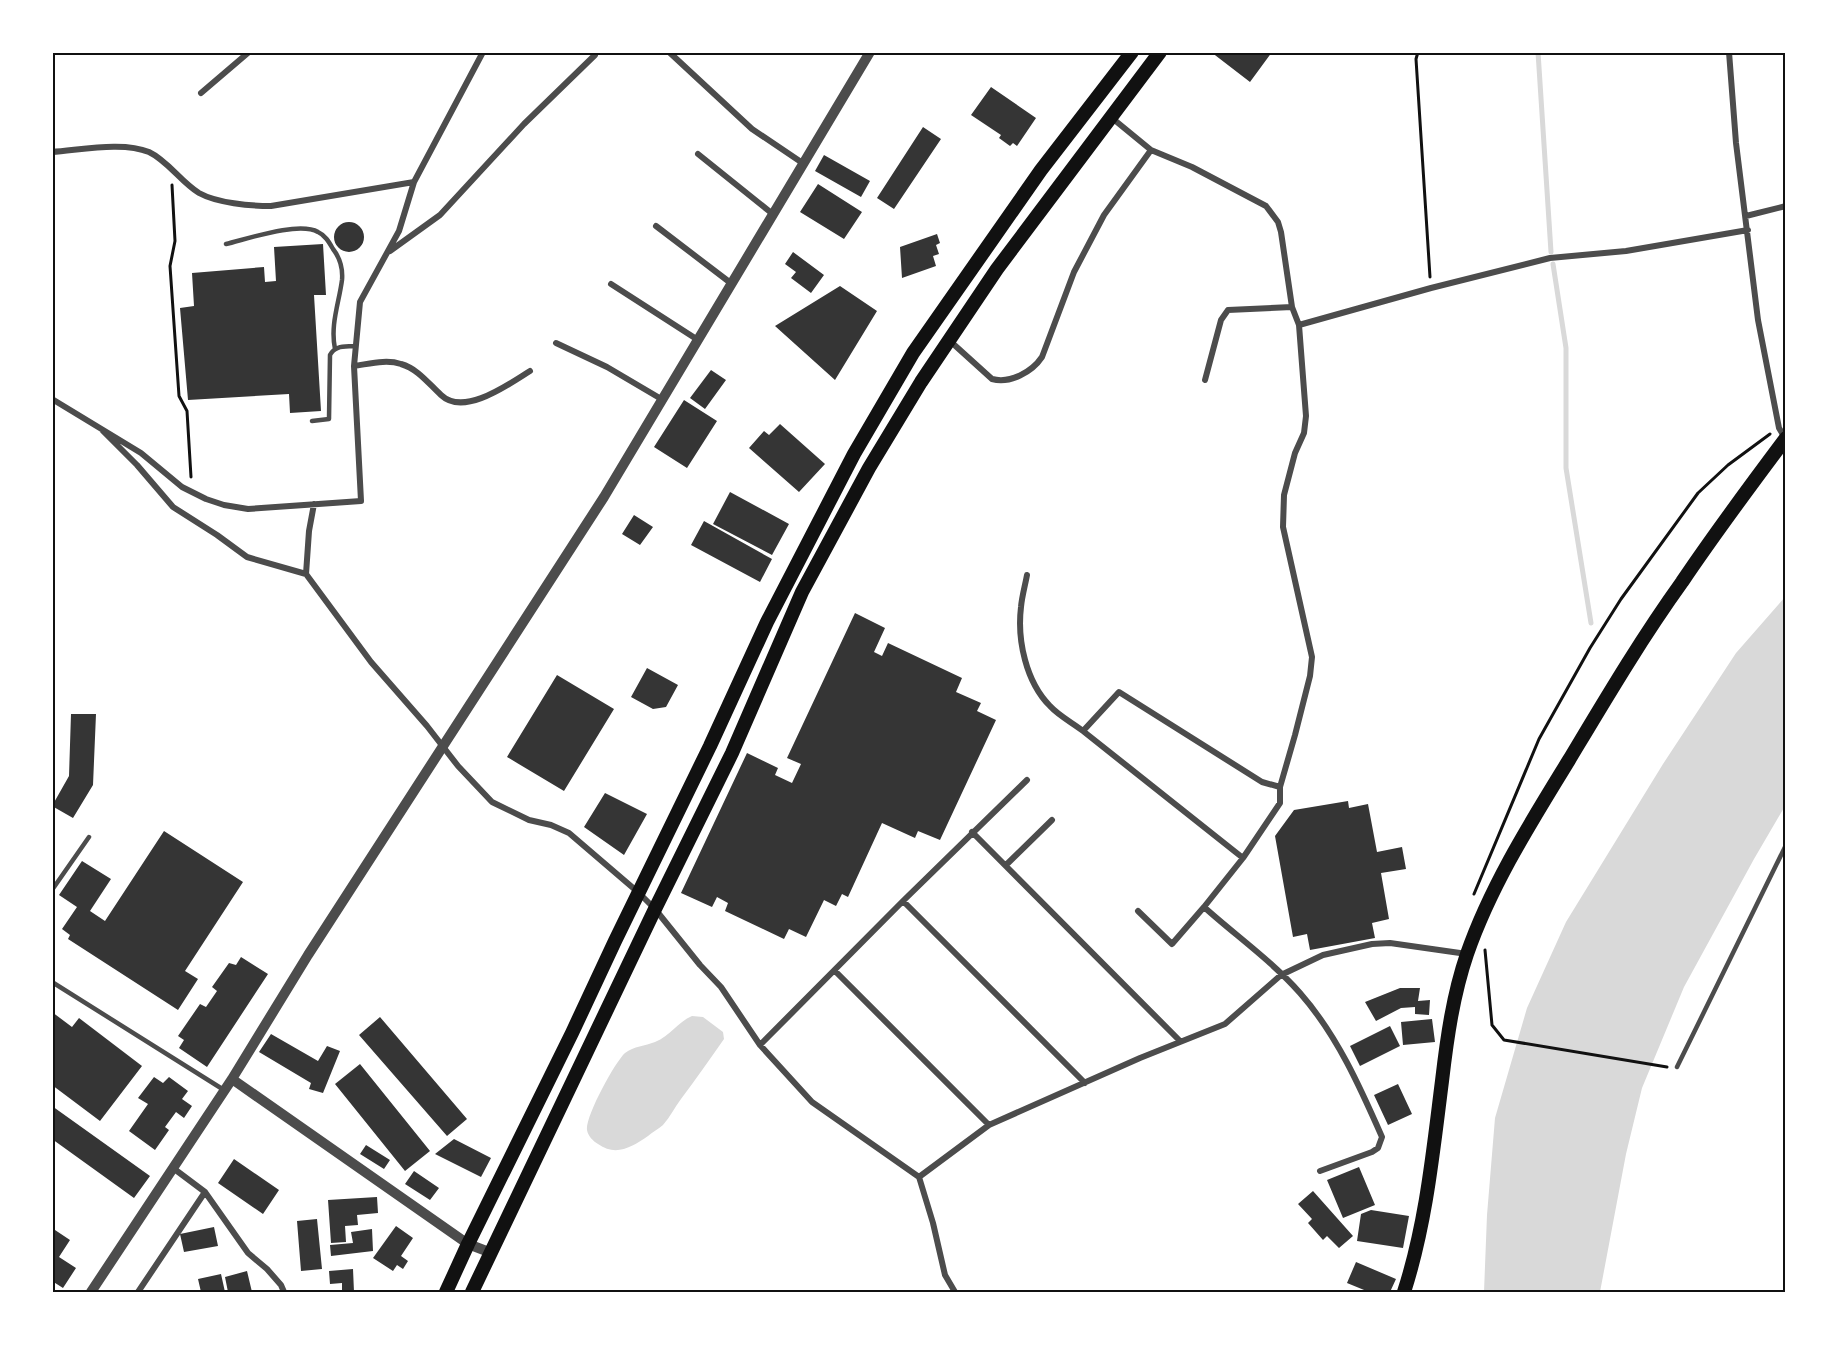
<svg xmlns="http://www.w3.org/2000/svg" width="1838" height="1345" viewBox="0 0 1838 1345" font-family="Manrope,sans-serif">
<rect width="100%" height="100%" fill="#fff"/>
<!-- water -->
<path fill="#d9d9d9" d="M1785,597V806L1754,859L1684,987L1642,1088L1626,1154L1600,1292H1484L1487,1215L1495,1118L1527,1008L1566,922L1663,764L1736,653Z
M692,1016L703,1017L723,1032L724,1039C710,1059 696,1079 681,1099C675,1107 670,1117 663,1125C659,1129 652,1132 648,1136C632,1147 616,1157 598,1144C593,1141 588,1136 587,1130C585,1117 615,1062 625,1053C634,1046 645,1046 655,1042C670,1036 678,1022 692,1016Z"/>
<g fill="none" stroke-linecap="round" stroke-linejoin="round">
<!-- stream -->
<path stroke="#d9d9d9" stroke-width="5" d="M1538,52L1551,252
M1553,264L1566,348V468L1591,623"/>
</g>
<!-- building -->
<path fill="#353535" d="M1211,52H1272L1250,82Z
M991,87L1036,118L1017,146L1013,143L1010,146L999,138L1001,135L971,115Z
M923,127L941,139L894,209L877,198Z
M824,155L870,181L861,197L815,171Z
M818,184L862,212L844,239L800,212Z
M334 237a15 15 0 1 1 30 0a15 15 0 1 1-30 0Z
M937,234L940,243L936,245L939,254L933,256L936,266L902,278L900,247Z
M323,244L326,295H314L321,411L290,413L289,394L188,400L180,308L194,306L192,273L264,267L265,282L276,281L274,247Z
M793,252L824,275L811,293L791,278L796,272L785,264Z
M840,286L877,311L835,380L775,326Z
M711,370L726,380L705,409L690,398Z
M684,400L717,421L687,468L654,447Z
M780,424L825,464L799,492L749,448L764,431L769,435Z
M730,492L789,524L772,555L713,524Z
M634,515L653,527L640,545L622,534Z
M704,521L772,559L760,582L691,545Z
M855,613L885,628L874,652L882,656L888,643L962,678L956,692L981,703L977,711L996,720L940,840L918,831L915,838L882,823L848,897L842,894L836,906L824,900L806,937L789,929L784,939L725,911L728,903L717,897L712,907L681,893L747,753L778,768L775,775L792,783L801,764L787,758Z
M647,668L678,685L666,707L653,709L631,697Z
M557,675L614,709L564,791L507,757Z
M71,714H96L93,785L73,818L52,806L69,776Z
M605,793L647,814L624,855L584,827Z
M1348,801L1349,808L1368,804L1377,852L1402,847L1406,869L1381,873L1389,919L1372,923L1375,938L1310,950L1307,934L1293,937L1275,836L1294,810Z
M164,831L243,882L185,971L198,979L178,1010L68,939L70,935L62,929L77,907L59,895L82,861L111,879L90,911L105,921Z
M241,957L268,974L207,1067L179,1048L184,1040L178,1036L200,1004L206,1007L217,991L212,987L229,963L236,965Z
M1400,988H1420L1418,1001L1430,1000L1429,1015L1415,1014V1007L1401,1008L1376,1021L1365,1002Z
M52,1012L72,1027L79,1018L142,1066L100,1121L52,1085Z
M380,1017L467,1119L447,1136L359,1035Z
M1432,1019L1435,1042L1403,1045L1401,1022Z
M1390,1026L1400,1046L1360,1066L1350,1046Z
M271,1034L318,1061L327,1046L340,1051L323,1093L309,1089L311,1083L259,1052Z
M360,1064L430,1151L405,1171L335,1084Z
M154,1077L163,1083L169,1077L188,1091L182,1099L192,1106L184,1118L176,1112L165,1127L169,1130L155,1150L129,1131L148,1104L138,1098Z
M1398,1084L1412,1114L1388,1125L1374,1095Z
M52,1106L150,1176L134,1198L52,1139Z
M454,1139L491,1158L481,1177L435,1154Z
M366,1145L390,1160L384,1169L360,1154Z
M234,1159L279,1190L263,1214L218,1183Z
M1359,1167L1375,1205L1343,1218L1327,1180Z
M414,1171L439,1188L430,1200L405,1184Z
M1313,1191L1353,1236L1339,1248L1327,1236L1323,1240L1308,1223L1312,1219L1298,1204Z
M377,1197L378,1213L357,1215L358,1225L345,1226L346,1242L331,1243L328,1200Z
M1371,1210L1409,1216L1403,1248L1357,1241L1361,1214Z
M317,1219L322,1269L301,1271L297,1221Z
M396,1226L413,1238L401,1256L408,1261L403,1269L397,1265L393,1271L373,1258Z
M214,1227L218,1246L184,1252L180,1234Z
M52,1228L70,1240L59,1257L76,1268L63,1288L52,1281Z
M372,1229L373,1251L331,1256L330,1245L353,1243L351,1232Z
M1356,1262L1396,1279L1390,1292H1369L1347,1283Z
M353,1269L354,1292H342V1283L330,1284L329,1271Z
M247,1271L252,1292H228L225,1277Z
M221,1274L225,1292H201L198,1279Z"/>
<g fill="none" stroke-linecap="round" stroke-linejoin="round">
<!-- path -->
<path stroke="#111" stroke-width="3" d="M1418,52L1416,59L1430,277
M172,185L175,241L170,266L179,396L187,411L191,477
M1474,894L1539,739L1590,648L1621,599L1698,493L1728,465L1770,434
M1485,950L1492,1025L1504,1040L1667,1067"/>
<!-- service -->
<path stroke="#4c4c4c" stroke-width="4.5" d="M226,244C247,239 299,221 318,232C325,235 329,242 333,249C340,258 343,268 342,280C339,303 330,325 335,349
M312,421L329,419L330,355C335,345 345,347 355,346
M52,890L89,837
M52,982L224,1090
M1677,1067L1786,845"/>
<!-- minor -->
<path stroke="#4c4c4c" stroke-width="6" d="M669,52L752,129L804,164
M1729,52L1736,143L1758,320L1779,428L1785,438
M201,93L249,52
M1112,118L1151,150L1192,167L1266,206L1278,222L1281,232L1292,307L1299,325L1306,416L1304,433L1295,453L1284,495L1283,527L1312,657L1310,676L1295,735L1280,787V803L1243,858L1204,907C1235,935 1272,961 1300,993C1337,1035 1360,1087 1382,1137L1378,1148L1372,1152L1320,1171
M52,152C81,150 123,141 149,152C168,161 181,182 199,193C217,203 250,206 271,206L414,182
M698,154L774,215
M1746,216L1786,206
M656,226L732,284
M390,251L440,215L524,124L595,55
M611,284L698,340
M1299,325L1431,288L1550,258L1626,251L1748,230
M950,341L992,379C1010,384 1032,372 1042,357L1074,272L1104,215L1151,150
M556,343L607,367L663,400
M354,366C369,364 386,359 401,364C418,369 428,383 441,395C464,417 509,384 530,371
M1205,380L1221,320L1228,310L1292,307
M52,399L141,453L182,487L206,499L224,505L248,509L361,501L354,366L360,302L399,231L414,182L483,52
M103,431L137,465L173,507L217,535L247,557L306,574
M314,504L309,531L306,574L371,662L427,726L458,766L492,802L529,820L551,825L569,833L639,893L655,909L700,965L721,987L760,1045L812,1102L919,1177L933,1223L945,1275L955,1292
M1027,575C1025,586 1022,596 1021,607C1017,640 1026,682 1050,706C1059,716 1073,723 1083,731
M972,832L1180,1041
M1243,858L1083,731L1119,692L1262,782L1280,787
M1006,865L1052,820
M903,901L1085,1083
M1138,911L1172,944L1204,907
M835,971L989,1125
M760,1045L903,901L1027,780
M173,1168L205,1192L248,1253L267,1269L281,1285L284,1292
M919,1177L989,1125L1140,1058L1225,1024L1281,975L1323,955L1372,944L1390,943L1467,954
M138,1292L205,1192"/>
<!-- tertiary -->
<path stroke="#4c4c4c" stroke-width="10" d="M232,1079L468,1244L489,1252
M91,1292L232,1079L308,955L604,497L870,52"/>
<!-- primary -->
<path stroke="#111" stroke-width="14" d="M1404,1292C1426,1224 1433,1152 1442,1081C1447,1038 1453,995 1467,954C1491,885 1531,822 1569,760C1605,700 1641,639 1682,582C1715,533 1750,486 1786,438"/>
<!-- trunk -->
<path stroke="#111" stroke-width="14" d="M446,1292L468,1244L572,1033L615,941L710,746L767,622L854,454L913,353L1041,170L1132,52
M472,1292L655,909L732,753L802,592L869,468L921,382L997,269L1160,52"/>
</g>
<!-- border -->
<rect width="1838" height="1345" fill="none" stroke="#ffffff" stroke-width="108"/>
<rect x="54" y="54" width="1730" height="1237" fill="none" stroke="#111" stroke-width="2"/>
</svg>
